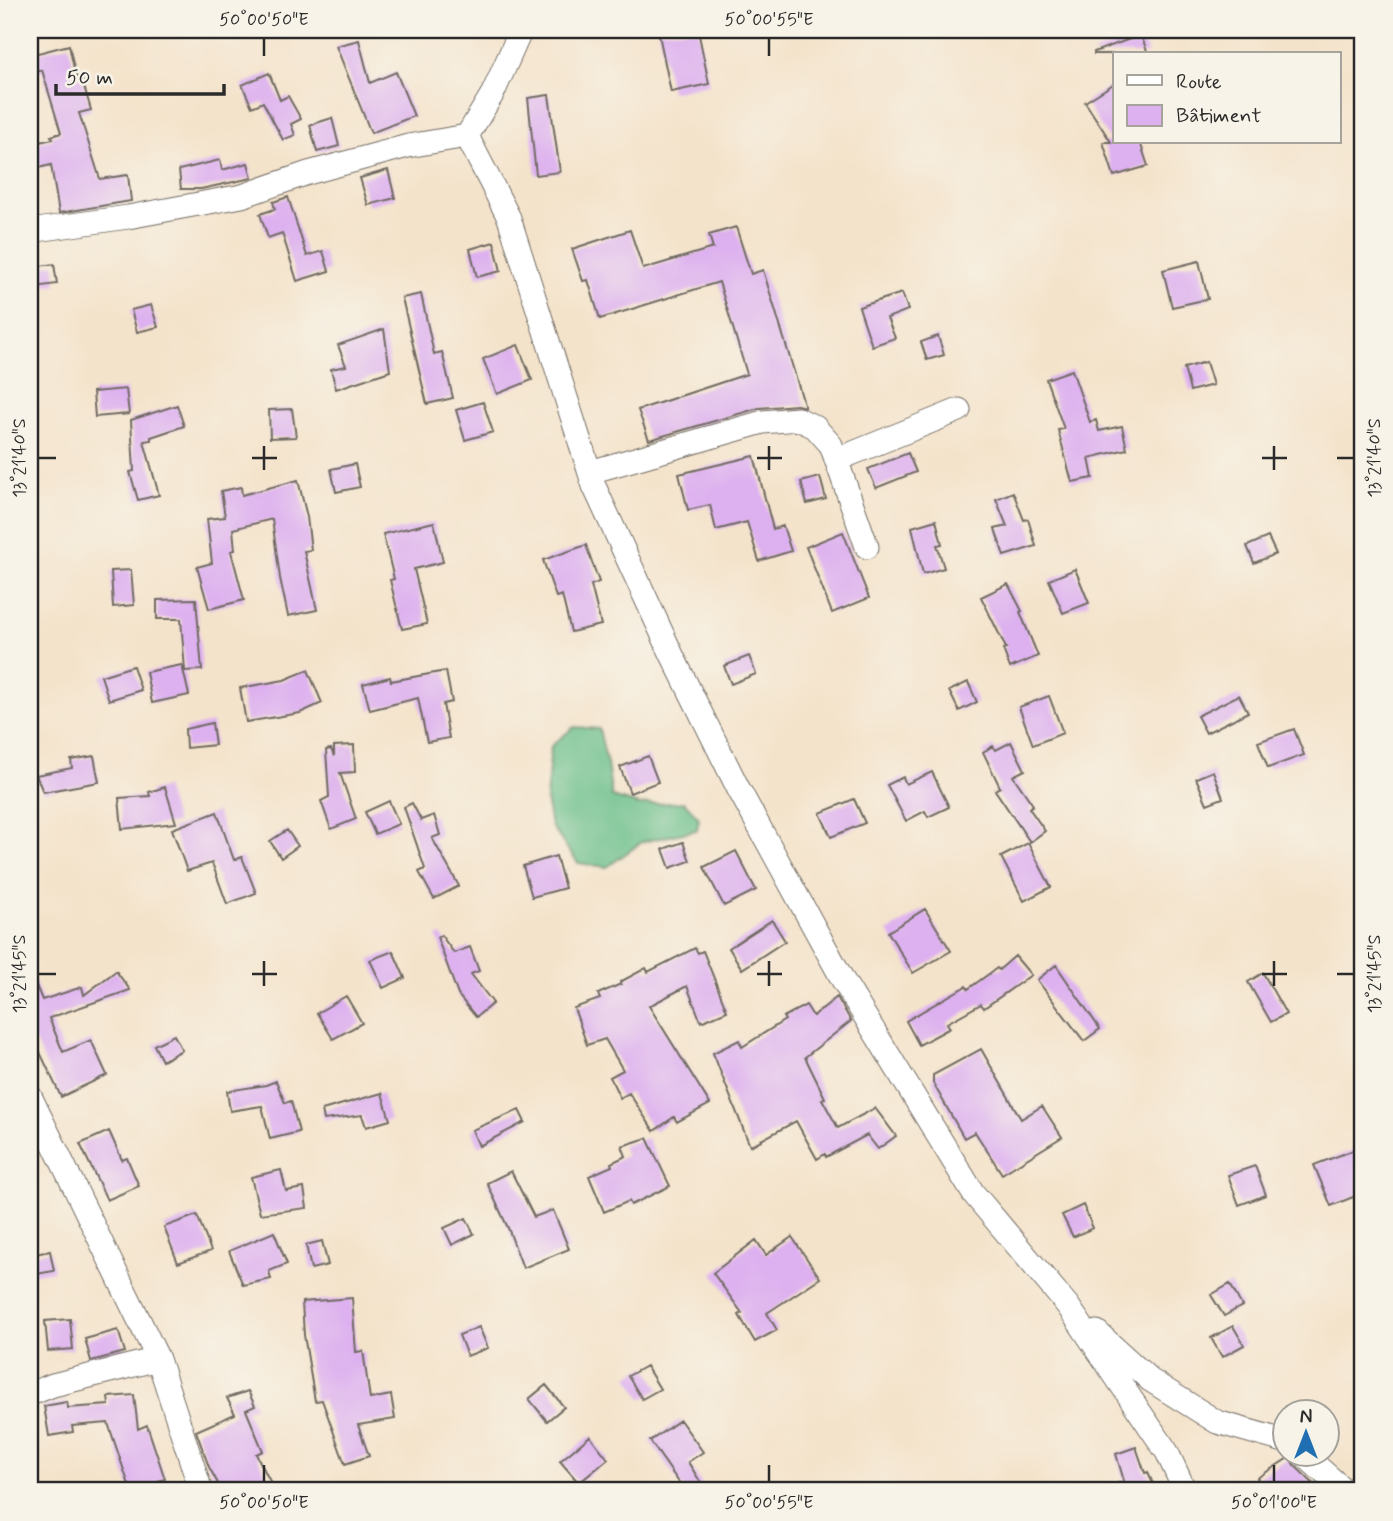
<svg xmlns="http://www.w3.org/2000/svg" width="1393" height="1521" viewBox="0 0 1393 1521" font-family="Mynerve,sans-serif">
<rect width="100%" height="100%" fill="#f7f3e8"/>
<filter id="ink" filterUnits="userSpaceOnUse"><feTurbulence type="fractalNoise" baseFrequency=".0143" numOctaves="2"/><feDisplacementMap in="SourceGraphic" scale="14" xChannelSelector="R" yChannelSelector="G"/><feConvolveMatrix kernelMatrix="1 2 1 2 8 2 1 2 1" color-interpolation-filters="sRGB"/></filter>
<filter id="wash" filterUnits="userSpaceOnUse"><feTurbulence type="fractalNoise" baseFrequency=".00686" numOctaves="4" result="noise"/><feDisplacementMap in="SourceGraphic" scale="28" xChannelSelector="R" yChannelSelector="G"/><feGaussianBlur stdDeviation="1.57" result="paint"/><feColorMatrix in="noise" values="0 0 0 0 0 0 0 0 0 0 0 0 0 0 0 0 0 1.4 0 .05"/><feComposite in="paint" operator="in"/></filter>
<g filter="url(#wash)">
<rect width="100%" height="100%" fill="#f4e3cb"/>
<!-- forest -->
<path fill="#6cbf8b" stroke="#4c755b" stroke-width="2" d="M574,727L599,729L607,764L612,797L639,805L684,802L699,818L697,830L642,842L607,867L578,863L551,826L546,799L551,746Z"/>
<g id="blocks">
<!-- building -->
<path fill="#ddb0ef" d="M658,30H698L709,84L671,92Z
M1141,35L1148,54H1094V52Z
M359,40L370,83L396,72L414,116L371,133L336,46Z
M69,45L76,78L81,76L91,110L79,113L100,179L128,175L131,201L59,213L51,165L30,170V144L53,139L51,136L61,133L42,70L30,74V55Z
M269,73L280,100L288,96L301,119L291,124L295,135L283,140L263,102L252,107L242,85Z
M1115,83V142H1140L1148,166L1114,176L1103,142H1111L1085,102Z
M549,95L560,172L536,175L528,98Z
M332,118L339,146L317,152L310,125Z
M220,160L222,170L248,163L252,178L201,189H181L179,170Z
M388,170L395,198L368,205L360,178Z
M288,197L307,256L323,251L329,271L297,281L282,233L268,238L260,214L275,209L273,202Z
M736,227L751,274L763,270L805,407L797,405L759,408L649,440L638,410L747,374L719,282L600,319L588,280L583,281L572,249L630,230L643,269L713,248L709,235Z
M494,242L501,271L477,277L470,249Z
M1199,261L1208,299L1172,307L1163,270Z
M54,264L57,284L35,287L31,267Z
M902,293L908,310L887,318L895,338L872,346L859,307Z
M421,294L434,354L442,352L453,398L427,404L402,298Z
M151,305L158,327L137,332L131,310Z
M384,329L390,371L336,389L331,369L346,366L338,345Z
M938,336L944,355L927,360L921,342Z
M518,345L532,380L497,394L483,359Z
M1206,362L1213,385L1190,391L1184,368Z
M1072,370L1090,422L1096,420L1099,431L1122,426L1127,449L1089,458L1093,478L1072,482L1058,430L1064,429L1046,379Z
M126,389L129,414L95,417L93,392Z
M483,402L493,432L465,440L456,410Z
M177,405L184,426L151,437V440L144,441L159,495L138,500L130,472L134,471L131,420Z
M292,409L296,437L270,438L269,410Z
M908,453L916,472L876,488L868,469Z
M754,456L773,529L783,526L791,551L759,561L747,522L716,530L710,505L688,510L679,474Z
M355,464L360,487L336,492L331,469Z
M820,477L826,499L807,504L801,482Z
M298,480L307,517L311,550L304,551L317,610L288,616L280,578L272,519L233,529L235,550L231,551L244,600L209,609L197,567L212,563L207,519L225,517L221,491L241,487L242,495Z
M1013,492L1024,520L1028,519L1036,546L1004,556L995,529L1007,526L996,499Z
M936,520L942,544L937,545L944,568L923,574L912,527Z
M434,522L443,562L414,569L427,624L402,629L390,580L394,579L383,534Z
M843,532L869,598L832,613L806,547Z
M1268,537L1276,554L1254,563L1247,546Z
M586,545L599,582L591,585L601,625L571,632L562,595L556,597L543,560Z
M1075,569L1089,603L1063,613L1049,580Z
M131,570L134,605L113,607L111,571Z
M1008,584L1022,611L1020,612L1038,656L1010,668L1003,649L1006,648L981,597Z
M196,599L202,670L185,671L181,619H157V600Z
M749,656L756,674L731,684L724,666Z
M182,665L189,695L152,703L146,672Z
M133,666L141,690L109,700L101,676Z
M308,670L322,703L300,713L246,722L240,688L284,680Z
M446,671L452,702L443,704L449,738L427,742L418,698L370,710L363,684L390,677L391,681Z
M968,682L977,702L959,711L949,691Z
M1239,695L1248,712L1206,733L1197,716Z
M1049,696L1063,733L1033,745L1019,707Z
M212,723L215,745L186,748L185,729Z
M1294,729L1304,755L1268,768L1258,742Z
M1011,742L1025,770L1013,776L1033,805L1029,808L1045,831L1030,842L995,790L1000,787L983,752L993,746L996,750Z
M354,745L355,772L340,773L356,819L331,829L321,801L329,797L326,750L331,749L334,756V746Z
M94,756L99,782L43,792L36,775L72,768L71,760Z
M648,756L658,782L630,793L620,767Z
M1213,771L1223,798L1207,804L1196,778Z
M932,772L949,807L928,817L925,811L906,821L887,785L903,777L906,784Z
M165,787L176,823L122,829L119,798L150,796L149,792Z
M854,799L865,823L831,837L820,813Z
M389,801L399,824L375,834L365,812Z
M412,803L421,820L434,815L440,835L432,838L459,886L434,899L419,872L425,869L404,807Z
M217,812L234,860L242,857L256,893L227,904L212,863L187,871L172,829Z
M287,830L298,846L281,858L270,841Z
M683,842L690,861L670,868L663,849Z
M1028,843L1051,887L1024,901L1001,857Z
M736,851L756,890L724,906L704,867Z
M556,856L565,888L532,897L523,866Z
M925,909L951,951L913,973L888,932Z
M772,920L785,941L742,969L729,948Z
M441,935L454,953L470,947L479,971L471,974L493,1003L476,1017L458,995L437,937Z
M695,948L698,953L703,951L727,1011L701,1022L687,986L649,1006L710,1104L677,1122L674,1117L654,1131L629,1093L620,1098L610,1077L623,1070L605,1039L587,1045L574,1008L600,999L598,994L621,984L620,982L646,968L648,972Z
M393,951L405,978L383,988L370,960Z
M1015,956L1031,975L984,1008L981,1004L947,1023L950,1028L919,1045L906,1021L966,986L968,989L997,968L999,970Z
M1056,965L1100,1029L1084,1041L1037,980Z
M30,971L42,1000L82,987L84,995L116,971L130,990L49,1018L63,1052L91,1040L107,1075L61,1097L30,1031Z
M1263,973L1286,1014L1271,1022L1248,982Z
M346,996L362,1023L333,1039L317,1013Z
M837,997L851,1021L805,1057L825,1098L822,1099L838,1128L875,1108L896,1136L878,1149L867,1135L826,1157L825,1154L817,1159L796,1121L750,1146L713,1053L739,1040L742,1047L785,1020L783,1017L806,1005L813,1016Z
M174,1035L182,1050L162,1061L154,1045Z
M981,1049L1021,1119L1042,1106L1062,1137L1002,1174L975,1132L964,1138L933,1083V1075Z
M276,1081L285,1103L291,1101L299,1132L270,1139L262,1106L230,1111L227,1091L266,1085Z
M382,1093L390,1120L366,1127L362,1115L324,1120L322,1110Z
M519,1110L525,1122L479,1146L472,1130Z
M109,1131L122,1160L127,1158L139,1186L107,1200L80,1144Z
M647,1138L670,1186L631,1205L629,1201L604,1212L589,1176L612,1166L611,1163L626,1156L622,1146Z
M1356,1149L1363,1168V1193L1331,1206L1314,1165Z
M1255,1166L1266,1195L1239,1205L1228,1175Z
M281,1170L286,1191L304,1188L307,1208L260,1214L251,1177Z
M511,1171L534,1217L553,1210L569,1249L523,1268L508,1228L487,1183Z
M1083,1205L1093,1228L1073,1237L1062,1215Z
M197,1215L211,1251L178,1263L164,1227Z
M466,1218L474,1234L452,1245L444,1228Z
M274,1232L287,1264L269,1271L271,1279L243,1285L229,1251Z
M792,1237L820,1278L767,1313L777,1330L755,1342L739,1315L742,1313L713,1273L756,1240L766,1255Z
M322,1241L328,1265L311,1269L306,1245Z
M50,1251L54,1271L30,1275V1255Z
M1230,1284L1242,1306L1224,1316L1211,1295Z
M352,1298L356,1352L363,1351L370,1399L391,1395L395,1419L358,1425L369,1456L345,1464L322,1400L315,1401L304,1335L302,1302Z
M70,1319L73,1349L48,1351L45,1321Z
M1233,1326L1244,1345L1222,1357L1211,1338Z
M479,1327L488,1348L467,1356L459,1335Z
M118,1330L125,1352L91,1361L85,1339Z
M646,1366L660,1389L642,1399L628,1376Z
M546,1385L564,1407L547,1421L529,1399Z
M248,1391L255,1406L246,1410L263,1451L256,1454L275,1491H222L209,1467L196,1431L235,1414L227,1398Z
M134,1395L138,1429L147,1425L165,1479L158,1481L161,1491H131L108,1423L72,1426L73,1432L49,1436L44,1406L67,1402L68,1408L109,1405L108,1397Z
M680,1420L703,1452L688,1462L706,1491H685L650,1441Z
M590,1436L608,1459L579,1483L560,1461Z
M1136,1447L1145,1473L1148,1472L1156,1491H1102V1489L1124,1481L1116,1454Z
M1290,1457L1294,1465L1321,1491H1265L1257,1478Z"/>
</g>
</g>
<g filter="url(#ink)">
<use href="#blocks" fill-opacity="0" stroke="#716b63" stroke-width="2"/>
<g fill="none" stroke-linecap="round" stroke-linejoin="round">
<!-- minor casing -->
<g stroke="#716b63" stroke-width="25">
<path id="minor" d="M467,136L509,218L594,486L672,655L738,788L844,982L973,1193L1068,1306L1167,1452L1185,1491
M30,231L128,217L242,196L308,173L408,146L467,136L493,93L521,30
M836,460L959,410
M590,472L763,422L798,419L815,427L831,445L867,547
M30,1096L158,1359L201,1491
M1097,1332L1150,1380L1217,1422L1284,1441
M30,1394L53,1385L158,1359
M1303,1454L1345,1491"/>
</g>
<!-- minor -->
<use href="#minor" stroke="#fff" stroke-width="23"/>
</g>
</g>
<!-- ticks -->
<path fill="none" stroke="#2b2b2b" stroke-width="2.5" d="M264,38V56M769,38V56M264,446V470M769,446V470M1274,446V470M38,458H56M252,458H277M757,458H782M1262,458H1287M1337,458H1354M264,961V986M769,961V986M1274,961V986M38,974H56M252,974H277M757,974H782M1262,974H1287M1337,974H1354M264,1465V1482M769,1465V1482M1274,1465V1482"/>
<!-- margin -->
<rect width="1393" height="1521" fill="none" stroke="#f7f3e8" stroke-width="77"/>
<!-- legend -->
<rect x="1113" y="52" width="228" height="91" fill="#f7f3e8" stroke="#a5a39c" stroke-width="2"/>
<rect x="1127" y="75" width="35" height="10" fill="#ffffff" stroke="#a5a39c" stroke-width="2"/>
<text x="1176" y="88" font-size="21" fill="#2b2b2b">Route</text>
<rect x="1127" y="105" width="35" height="21" fill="#ddb0ef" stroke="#a5a39c" stroke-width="2"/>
<text x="1176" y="122" font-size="21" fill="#2b2b2b">Bâtiment</text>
<!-- north arrow -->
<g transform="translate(1306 1433)"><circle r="33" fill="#f7f3e8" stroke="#a5a39c" stroke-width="2"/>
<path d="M0-5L12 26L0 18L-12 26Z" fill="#1f6fb2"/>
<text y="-10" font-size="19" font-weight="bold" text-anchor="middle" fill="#2b2b2b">N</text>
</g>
<!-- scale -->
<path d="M56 84v10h168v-10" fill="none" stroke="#2b2b2b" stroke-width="3.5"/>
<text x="66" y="84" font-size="21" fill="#2b2b2b" stroke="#f7f3e8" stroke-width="5" paint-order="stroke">50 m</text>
<rect x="38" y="38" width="1316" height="1444" fill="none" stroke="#2b2b2b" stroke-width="2.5"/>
<g font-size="18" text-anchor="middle" fill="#2b2b2b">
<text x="264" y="25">50°00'50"E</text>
<text x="769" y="25">50°00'55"E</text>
<text transform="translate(19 458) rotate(-90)" y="6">13°21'40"S</text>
<text transform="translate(1374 458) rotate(-90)" y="6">13°21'40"S</text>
<text transform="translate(19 974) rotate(-90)" y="6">13°21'45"S</text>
<text transform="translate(1374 974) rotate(-90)" y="6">13°21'45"S</text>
<text x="264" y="1508">50°00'50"E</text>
<text x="769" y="1508">50°00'55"E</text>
<text x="1274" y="1508">50°01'00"E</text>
</g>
</svg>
